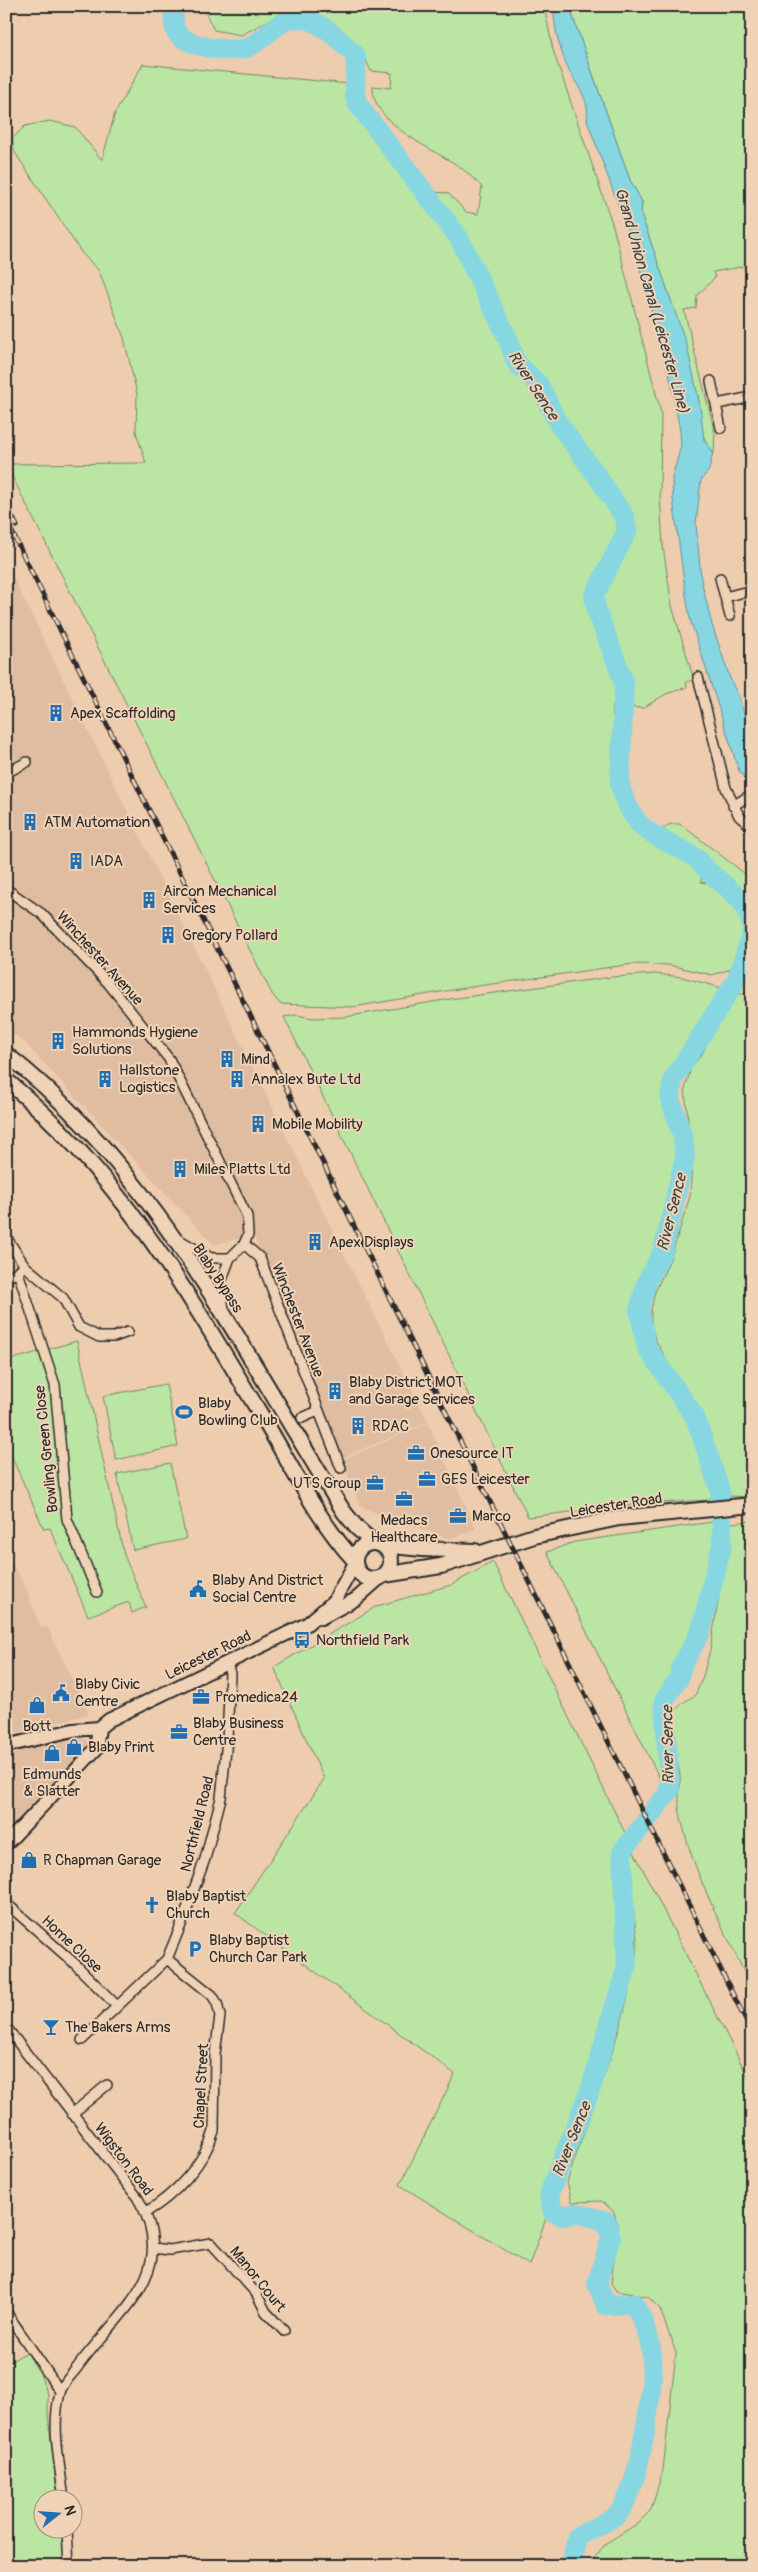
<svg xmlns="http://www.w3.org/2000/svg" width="758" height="2572" viewBox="0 0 758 2572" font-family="Pangolin,sans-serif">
<rect width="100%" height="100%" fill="#eeccae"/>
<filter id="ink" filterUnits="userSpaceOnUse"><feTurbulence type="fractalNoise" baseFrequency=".02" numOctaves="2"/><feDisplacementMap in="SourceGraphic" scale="10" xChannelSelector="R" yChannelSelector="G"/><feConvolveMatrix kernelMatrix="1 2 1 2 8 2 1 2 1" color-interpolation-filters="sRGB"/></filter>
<g filter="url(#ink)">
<!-- built -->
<path fill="#e0bda0" d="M13,577L351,1268L428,1422L341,1458L255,1239H237L214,1245L25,1043L6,1029V582Z
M428,1423L476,1529L450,1539L361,1507L342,1460Z
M6,1551L27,1590L41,1628L47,1626L89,1714L6,1735Z
M76,1737L88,1740L89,1748L6,1837V1752Z"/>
<!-- green -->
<path fill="#bae5a3" stroke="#728867" d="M202,6H544L553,50L613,226L661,413L660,496L663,546L672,606L694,680L686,682L687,687L666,694L643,708L613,706V717L619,722L612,762V785L619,806L645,837L673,848L696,863L703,873L701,882C746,888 752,934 731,969L712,975L669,965L633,964L464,988L353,1007L280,1004L272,994L6,464L146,463L136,432L137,394L124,338L99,271L81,252L14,151L12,139L25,126L50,121L75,127L102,160L115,113L143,64L349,84L354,105L417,191L448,193L466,212L478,214L482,187C473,178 463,168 452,162C428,147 370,121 373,86L391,88L392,73L371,71L360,49L333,24L311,10L287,11L241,35L214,30Z
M569,6H752V265L713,272L715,277L697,296L696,308L684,310L715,433L714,453C698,440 702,415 698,396C684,334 662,275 641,214L642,202L630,180Z
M671,824H680L748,876L752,882V902L694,849L664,833V827Z
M655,974L682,977L726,989L700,1025L668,1082V1114L683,1159L669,1205L662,1245L640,1291L637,1316L643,1349L660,1376L694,1420L718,1492L708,1500L630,1505L528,1517L284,1017L296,1015L313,1018L345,1017L450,999L612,977Z
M735,994H752V1497L728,1496L706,1429L656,1341L651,1325V1310L655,1292L671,1257L690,1196L692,1162L685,1089L691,1068L702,1054L727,1002Z
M77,1341L124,1555L146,1607L132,1613L129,1602L88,1616L50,1528L44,1529L6,1444V1361Z
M166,1384L178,1446L116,1460L103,1396Z
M170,1463L186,1539L133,1550L117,1474Z
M752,1521V1989C726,1932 692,1874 680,1813C677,1800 681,1787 680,1775C675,1744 657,1712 695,1696L703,1676L710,1650L731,1523Z
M712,1522L716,1525L718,1537L711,1555L693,1649L685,1667L666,1691L659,1705L665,1764L660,1779L547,1552L574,1542Z
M493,1562L625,1833L620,1867L626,1948L606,2031L576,2137L529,2265L400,2185L455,2074L235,1913L324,1779L274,1667L377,1606L451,1585Z
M630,1844L752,2085V2566H588L606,2543L637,2524L651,2510L663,2470L676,2353L660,2309L648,2297L616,2291L611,2283L618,2228L614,2212L602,2201L572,2202L567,2182C591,2109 624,2032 636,1957C641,1922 621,1875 630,1844Z
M27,2352L40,2374L48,2395V2416L58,2499L42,2500V2530H62L64,2566H6V2364Z"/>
<!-- water -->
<path fill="#87d7e3" stroke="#629299" d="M554,6H569L570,9L630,180L642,202L641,214L687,346L700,406L704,440L713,452L709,470L701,480L696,523L701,579L712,625L731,681L739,697L752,741V785L739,771L690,619L685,589L673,499L672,478L681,446L680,431L671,381L634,248L587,120C590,101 580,90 571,74C561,55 553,27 554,6Z"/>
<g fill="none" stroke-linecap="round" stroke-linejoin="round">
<!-- river -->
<path stroke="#87d7e3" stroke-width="20" d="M174,6C174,14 173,22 175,29C181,47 231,53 246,48C264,42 276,20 295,18C317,16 342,42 356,56L355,95L357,103L459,238L508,339L516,362L539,385L558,423L595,473L625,518L627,531L594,596L596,609L624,682L620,785C624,801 634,822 648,831C663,842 683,848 698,860C703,864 706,870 711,874C730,890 749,901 752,928
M571,2566L577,2537C587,2531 614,2520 620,2511C640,2484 653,2393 652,2358C651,2340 643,2320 634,2304L606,2305L597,2284L611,2237L606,2221L576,2213L563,2216L553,2212L549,2194L591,2088L627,1965L622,1852L670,1790L664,1701L679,1678L681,1667L700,1633L722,1545V1527L720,1490L695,1417L647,1348L639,1310L647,1281L663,1251L685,1156L683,1137L670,1098L673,1080L737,979L752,933"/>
<!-- street casing -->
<g stroke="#2b2b2b" stroke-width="12">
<path id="street" d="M711,381L721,428
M717,404L752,397
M720,578L730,616
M725,597L752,590
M698,677L726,788L739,816L752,827
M6,773L27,762
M733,806L752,794
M6,889L42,914L108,983L169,1059L247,1216L248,1235L244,1244L260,1258L341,1468
M6,1237L25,1266L63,1298L79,1327L99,1337H114L128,1332
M176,1238L211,1258H230
M18,1272L55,1385L67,1519L97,1592
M6,1279L21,1269
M224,1311L221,1282L230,1258L244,1244
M302,1418L318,1411
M6,1903L74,1963L117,2006
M6,2027L137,2197C182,2271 120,2310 79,2365C74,2373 62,2383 60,2393C51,2427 60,2465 64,2500
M82,2040L167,1959L181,1925L205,1859L221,1798L227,1740L230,1673L227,1665
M72,2114L107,2085
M146,2212C174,2196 205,2163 214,2131L215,2054L220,2016L217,2003L212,1995L167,1959
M153,2248L170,2250L211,2243L256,2293L266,2312L284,2331
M6,2312L60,2391
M67,2530L69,2566"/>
</g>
<!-- secondary casing -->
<g stroke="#2b2b2b" stroke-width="16">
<path id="secondary" d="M321,1618L356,1599L381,1577
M6,1746L73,1730L99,1728L109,1720L307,1624L334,1601L355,1563
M6,1844L96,1749L99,1728"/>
</g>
<!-- primary casing -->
<g stroke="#2b2b2b" stroke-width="18">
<path id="primary" d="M6,1054C156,1170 244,1355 344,1512L357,1528L374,1543
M6,1080C120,1175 186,1290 261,1415C291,1464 316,1519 355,1561
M355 1561a18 18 0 1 1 36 0a18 18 0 1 1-36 0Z
M383,1545L422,1549L475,1551
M384,1575L441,1566L534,1536L619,1518L752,1505"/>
</g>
<!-- street -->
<use href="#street" stroke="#f0d3b7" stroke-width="9"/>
<!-- secondary -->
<use href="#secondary" stroke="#f0d3b7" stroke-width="12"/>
<!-- primary -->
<use href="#primary" stroke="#f0d3b7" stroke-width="14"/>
<!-- rail casing -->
<g stroke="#2b2b2b" stroke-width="5">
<path id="rail" d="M6,505L17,526
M6,520L752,2033"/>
</g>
<!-- rail -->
<use href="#rail" stroke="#f0d3b7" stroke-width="3" stroke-dasharray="9" stroke-linecap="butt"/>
</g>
</g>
<!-- icons -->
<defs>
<g id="building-bare" transform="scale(1.35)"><path d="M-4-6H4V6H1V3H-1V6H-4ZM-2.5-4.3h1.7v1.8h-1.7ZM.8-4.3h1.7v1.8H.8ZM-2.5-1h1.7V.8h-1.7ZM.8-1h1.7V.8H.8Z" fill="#1f6fb2" stroke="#f0d3b7" stroke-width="2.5" paint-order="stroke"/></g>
<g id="stadium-bare" transform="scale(1.35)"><path d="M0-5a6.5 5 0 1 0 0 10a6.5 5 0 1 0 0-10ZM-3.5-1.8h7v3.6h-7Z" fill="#1f6fb2" stroke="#f0d3b7" stroke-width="2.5" paint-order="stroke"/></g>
<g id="office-bare" transform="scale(1.35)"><path d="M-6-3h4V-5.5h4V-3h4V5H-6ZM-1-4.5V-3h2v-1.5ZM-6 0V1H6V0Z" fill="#1f6fb2" stroke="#f0d3b7" stroke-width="2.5" paint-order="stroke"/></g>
<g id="civic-bare" transform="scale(1.35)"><path d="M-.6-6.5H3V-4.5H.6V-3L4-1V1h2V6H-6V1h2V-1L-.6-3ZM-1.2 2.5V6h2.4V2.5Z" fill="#1f6fb2" stroke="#f0d3b7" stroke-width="2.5" paint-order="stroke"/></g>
<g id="bus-bare" transform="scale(1.35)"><path d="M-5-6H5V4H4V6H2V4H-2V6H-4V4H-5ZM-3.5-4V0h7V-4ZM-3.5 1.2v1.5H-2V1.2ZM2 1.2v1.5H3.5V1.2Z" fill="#1f6fb2" stroke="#f0d3b7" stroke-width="2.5" paint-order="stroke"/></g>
<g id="shop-bare" transform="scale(1.35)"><path d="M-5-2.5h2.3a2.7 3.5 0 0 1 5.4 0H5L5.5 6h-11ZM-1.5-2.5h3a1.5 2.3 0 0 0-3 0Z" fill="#1f6fb2" stroke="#f0d3b7" stroke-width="2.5" paint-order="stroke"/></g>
<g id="church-bare" transform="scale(1.35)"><path d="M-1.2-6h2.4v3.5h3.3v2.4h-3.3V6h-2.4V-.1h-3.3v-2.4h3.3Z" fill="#1f6fb2" stroke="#f0d3b7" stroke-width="2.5" paint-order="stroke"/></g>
<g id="parking-bare" transform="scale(1.35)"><path d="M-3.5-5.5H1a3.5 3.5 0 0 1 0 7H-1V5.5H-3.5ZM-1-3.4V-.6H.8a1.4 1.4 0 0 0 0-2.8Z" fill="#1f6fb2" stroke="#f0d3b7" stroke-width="2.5" paint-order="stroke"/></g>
<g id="bar-bare" transform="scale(1.35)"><path d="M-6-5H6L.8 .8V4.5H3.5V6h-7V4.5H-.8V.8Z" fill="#1f6fb2" stroke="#f0d3b7" stroke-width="2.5" paint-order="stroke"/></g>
</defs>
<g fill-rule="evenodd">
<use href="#building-bare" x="56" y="713"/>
<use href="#building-bare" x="30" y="822"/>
<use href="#building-bare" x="76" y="861"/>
<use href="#building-bare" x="149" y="900"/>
<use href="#building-bare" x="168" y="935"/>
<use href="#building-bare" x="58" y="1041"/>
<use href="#building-bare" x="227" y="1059"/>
<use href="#building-bare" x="105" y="1079"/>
<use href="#building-bare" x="237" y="1079"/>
<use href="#building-bare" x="258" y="1124"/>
<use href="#building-bare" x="180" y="1169"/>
<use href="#building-bare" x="315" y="1242"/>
<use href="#building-bare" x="335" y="1391"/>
<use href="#stadium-bare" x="184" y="1412"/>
<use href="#building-bare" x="358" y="1426"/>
<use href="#office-bare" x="416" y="1453"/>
<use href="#office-bare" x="427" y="1479"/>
<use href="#office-bare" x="375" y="1483"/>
<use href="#office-bare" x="404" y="1499"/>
<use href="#office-bare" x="458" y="1516"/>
<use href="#civic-bare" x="198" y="1589"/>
<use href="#bus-bare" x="302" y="1640"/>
<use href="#civic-bare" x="61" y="1693"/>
<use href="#office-bare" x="201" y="1697"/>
<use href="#shop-bare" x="37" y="1705"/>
<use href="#office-bare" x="179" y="1732"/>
<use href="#shop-bare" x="74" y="1747"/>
<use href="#shop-bare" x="52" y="1753"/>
<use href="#shop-bare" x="29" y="1860"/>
<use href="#church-bare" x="152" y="1905"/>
<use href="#parking-bare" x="195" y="1949"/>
<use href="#bar-bare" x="51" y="2027"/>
</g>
<g text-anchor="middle" stroke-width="4" stroke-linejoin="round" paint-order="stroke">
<!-- poi labels -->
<g font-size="15" fill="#2b2b2b" stroke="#f0d3b7" text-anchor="start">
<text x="70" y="718">Apex Scaffolding</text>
<text x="44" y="827">ATM Automation</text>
<text x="90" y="866">IADA</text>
<text x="163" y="896">Aircon Mechanical<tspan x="163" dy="17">Services</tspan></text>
<text x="182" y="940">Gregory Pollard</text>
<text x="72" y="1037">Hammonds Hygiene<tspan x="72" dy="17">Solutions</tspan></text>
<text x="241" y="1064">Mind</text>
<text x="119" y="1075">Hallstone<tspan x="119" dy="17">Logistics</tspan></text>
<text x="251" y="1084">Annalex Bute Ltd</text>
<text x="272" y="1129">Mobile Mobility</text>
<text x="194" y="1174">Miles Platts Ltd</text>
<text x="329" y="1247">Apex Displays</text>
<text x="349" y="1387">Blaby District MOT<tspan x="349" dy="17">and Garage Services</tspan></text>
<text x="198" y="1408">Blaby<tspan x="198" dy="17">Bowling Club</tspan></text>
<text x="372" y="1431">RDAC</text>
<text x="430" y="1458">Onesource IT</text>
<text x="441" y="1484">GES Leicester</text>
<text x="361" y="1488" text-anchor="end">UTS Group</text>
<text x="472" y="1521">Marco</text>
<text x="404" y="1525" text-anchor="middle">Medacs<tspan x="404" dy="17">Healthcare</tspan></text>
<text x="212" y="1585">Blaby And District<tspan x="212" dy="17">Social Centre</tspan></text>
<text x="316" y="1645">Northfield Park</text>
<text x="75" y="1689">Blaby Civic<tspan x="75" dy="17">Centre</tspan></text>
<text x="215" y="1702">Promedica24</text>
<text x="193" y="1728">Blaby Business<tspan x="193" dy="17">Centre</tspan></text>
<text x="37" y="1731" text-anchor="middle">Bott</text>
<text x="88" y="1752">Blaby Print</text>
<text x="52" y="1779" text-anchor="middle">Edmunds<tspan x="52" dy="17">&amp; Slatter</tspan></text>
<text x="43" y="1865">R Chapman Garage</text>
<text x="166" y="1901">Blaby Baptist<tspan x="166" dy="17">Church</tspan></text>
<text x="209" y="1945">Blaby Baptist<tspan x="209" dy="17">Church Car Park</tspan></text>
<text x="65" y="2032">The Bakers Arms</text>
</g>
<!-- street labels -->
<g font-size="15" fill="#2b2b2b" stroke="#f0d3b7">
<text transform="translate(100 958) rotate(48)" y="5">Winchester Avenue</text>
<text transform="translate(218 1278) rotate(57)" y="5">Blaby Bypass</text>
<text transform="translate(298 1320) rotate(69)" y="5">Winchester Avenue</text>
<text transform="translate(46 1449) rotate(-96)" y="5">Bowling Green Close</text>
<text transform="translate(616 1505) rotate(-9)" y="5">Leicester Road</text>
<text transform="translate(208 1655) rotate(-26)" y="5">Leicester Road</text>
<text transform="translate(197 1824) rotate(-76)" y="5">Northfield Road</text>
<text transform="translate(72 1944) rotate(43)" y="5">Home Close</text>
<text transform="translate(201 2086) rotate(-87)" y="5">Chapel Street</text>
<text transform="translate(124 2159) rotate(53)" y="5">Wigston Road</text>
<text transform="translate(258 2279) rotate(51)" y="5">Manor Court</text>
</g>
<!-- water labels -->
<g font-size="16" font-style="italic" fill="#394547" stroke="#f0d3b7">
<text transform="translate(653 300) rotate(74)" y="6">Grand Union Canal (Leicester Line)</text>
<text transform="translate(534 385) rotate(57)" y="6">River Sence</text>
<text transform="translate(671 1212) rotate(-76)" y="6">River Sence</text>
<text transform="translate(667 1745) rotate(-91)" y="6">River Sence</text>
<text transform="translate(571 2139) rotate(-68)" y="6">River Sence</text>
</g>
</g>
<!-- margin -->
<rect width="758" height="2572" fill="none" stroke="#f0d3b7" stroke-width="25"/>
<rect x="12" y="12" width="733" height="2547" fill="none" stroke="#2b2b2b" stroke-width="2" filter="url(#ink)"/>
<!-- north arrow -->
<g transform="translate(58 2514) rotate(73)"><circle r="24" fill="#f0d3b7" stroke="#a1907f"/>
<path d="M0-4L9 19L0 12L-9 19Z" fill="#1f6fb2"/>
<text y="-8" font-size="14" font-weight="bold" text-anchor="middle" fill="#2b2b2b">N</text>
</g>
</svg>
